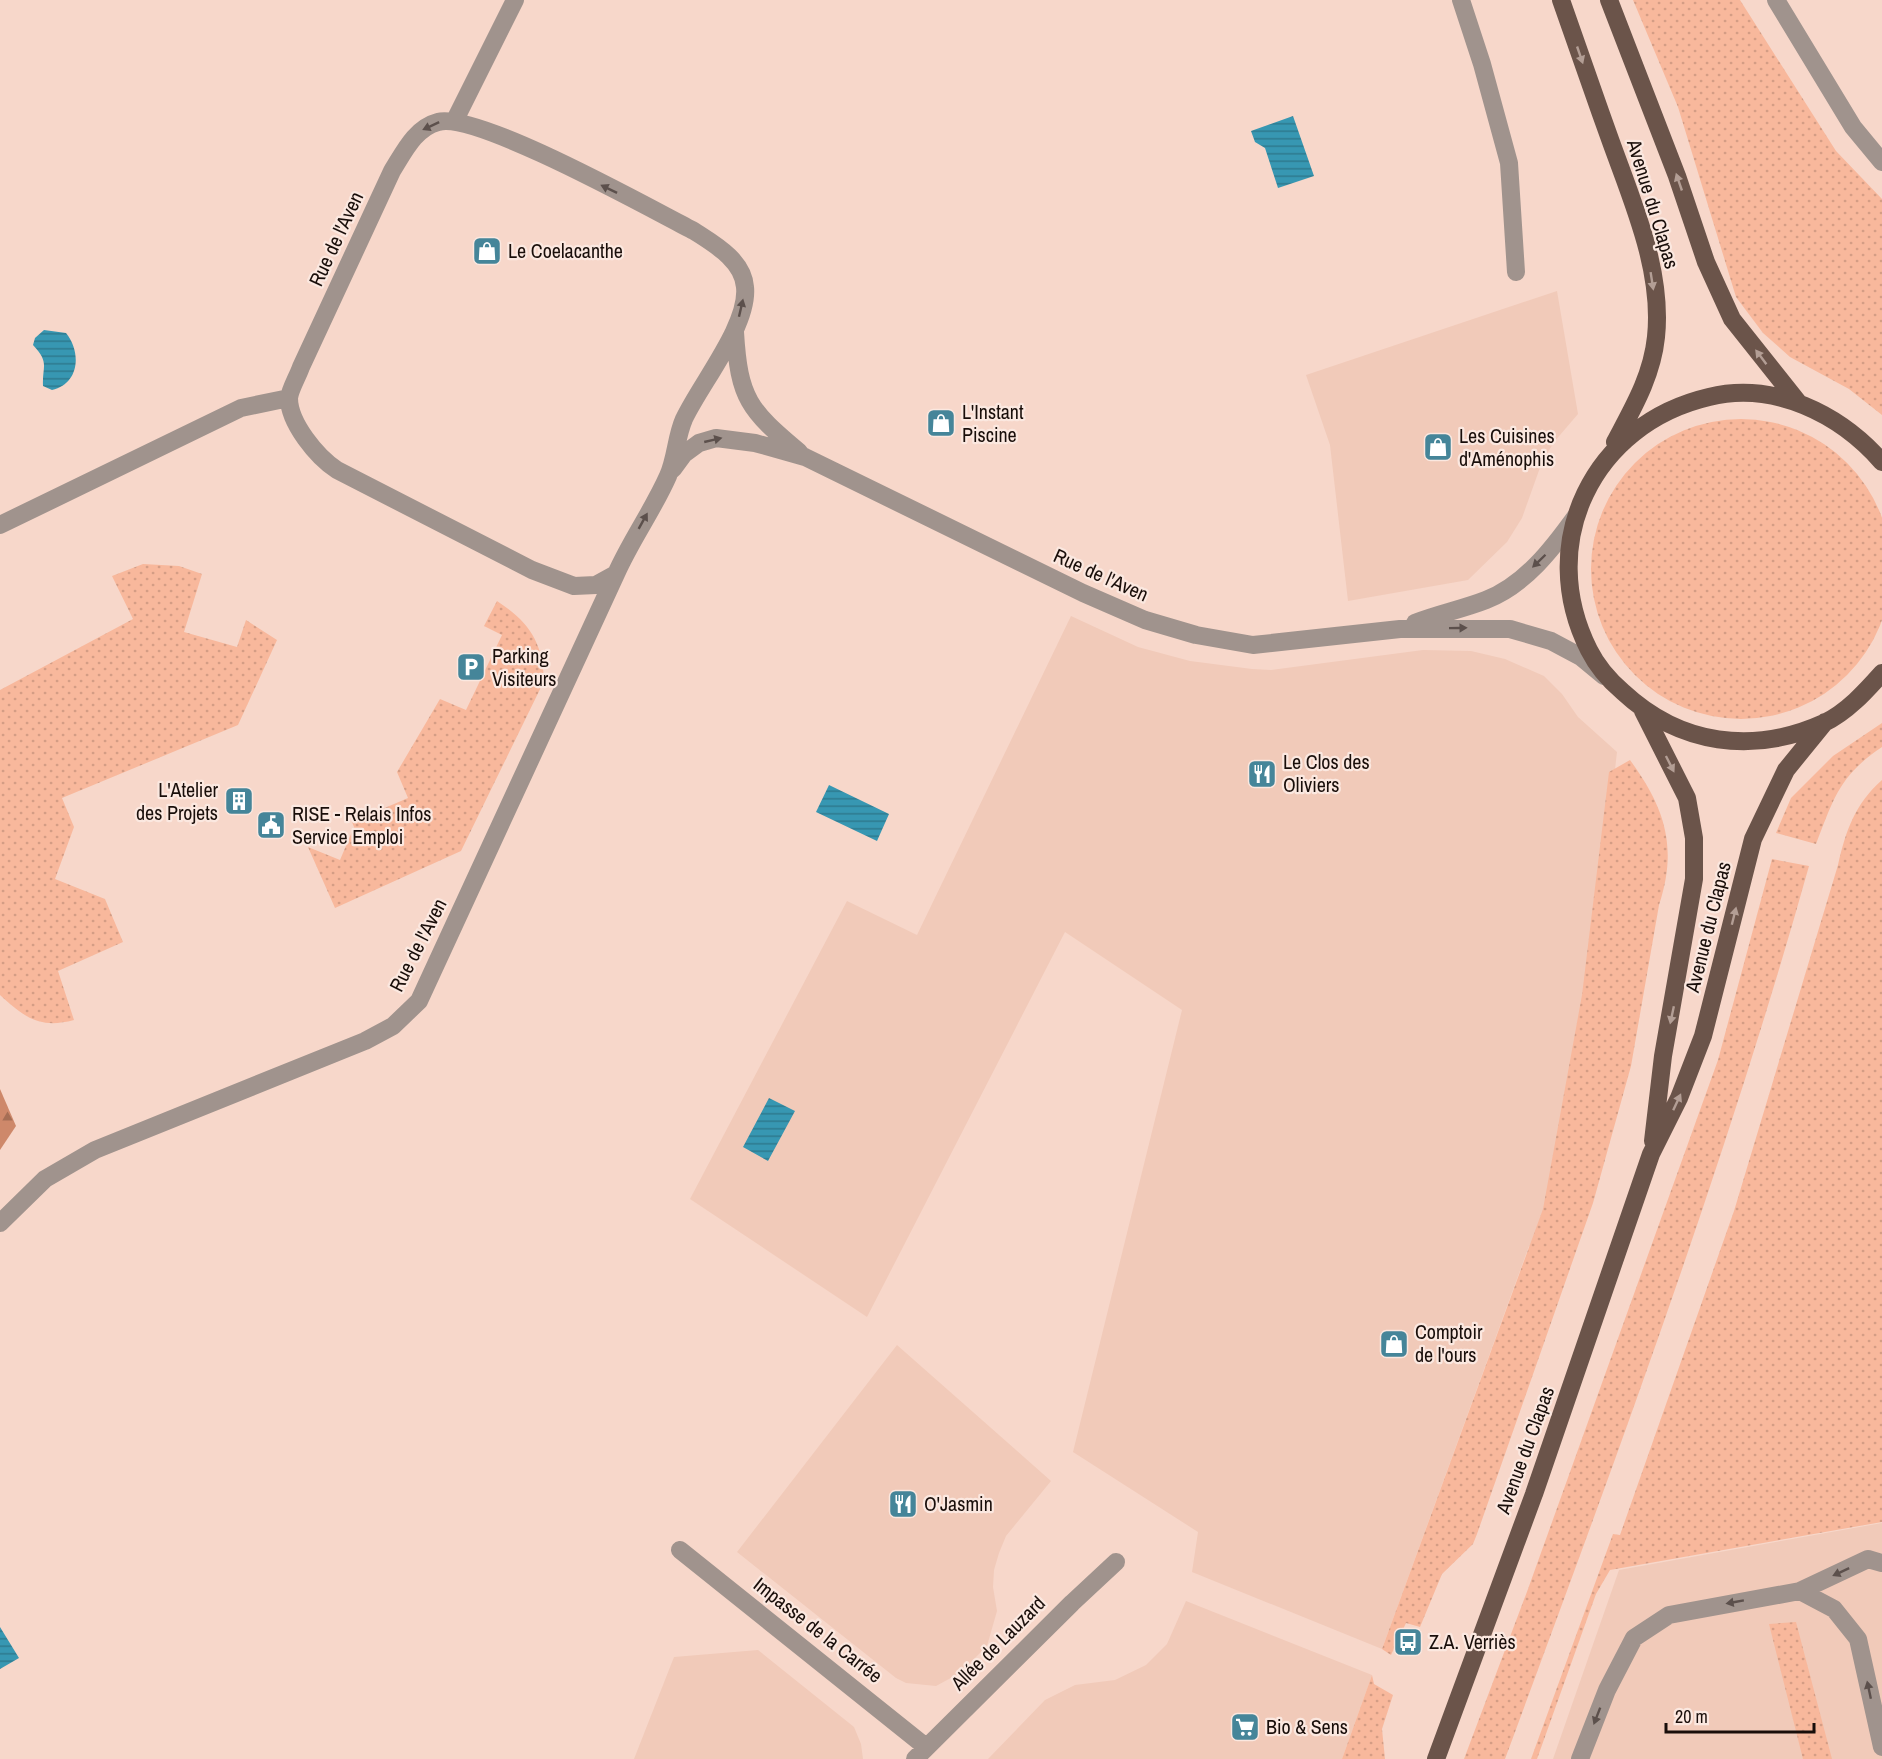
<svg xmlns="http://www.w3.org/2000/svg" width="1882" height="1759" viewBox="0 0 1882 1759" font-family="'Archivo Narrow',sans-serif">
<defs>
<pattern id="grass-dots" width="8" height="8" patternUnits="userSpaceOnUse" patternTransform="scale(1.5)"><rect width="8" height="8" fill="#f8b89c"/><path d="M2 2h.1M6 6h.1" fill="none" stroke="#d49d85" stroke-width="1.8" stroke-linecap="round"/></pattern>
<pattern id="forest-firs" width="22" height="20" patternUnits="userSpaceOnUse" patternTransform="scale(1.5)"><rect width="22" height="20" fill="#ce886a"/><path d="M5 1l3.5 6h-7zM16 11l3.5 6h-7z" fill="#a66e55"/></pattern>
<pattern id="water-rules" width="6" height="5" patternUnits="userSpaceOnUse" patternTransform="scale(1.5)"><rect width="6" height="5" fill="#3797b2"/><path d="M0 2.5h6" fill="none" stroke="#2e7a8f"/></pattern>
</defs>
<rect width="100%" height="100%" fill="#f7d7ca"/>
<!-- built -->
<path fill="#f1cab9" d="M1557,291L1578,414L1554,442L1542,462L1522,518L1507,542L1468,580L1348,601L1330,445L1306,375Z
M1071,616L1138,647L1190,661L1252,669L1271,670L1423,650L1471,651L1505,659L1544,676L1562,694L1578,717L1617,752L1582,1062L1543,1256L1529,1246L1382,1649L1192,1572L1198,1532L1073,1452L1182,1010L1065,932L867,1317L690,1199L847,901L917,935Z
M897,1345L1051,1481L1006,1536L999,1553L994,1570L993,1587L997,1611L987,1646L960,1673L936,1686L906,1683L896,1678L737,1552Z
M1882,1523V1759H1553L1619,1570Z
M1186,1601L1372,1675L1342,1759H988L1045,1700L1075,1685L1115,1680L1146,1665L1167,1644Z
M758,1650L854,1727L861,1744L863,1759H634L674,1657Z"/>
<!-- grass -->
<path fill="url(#grass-dots)" d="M1633,0H1740L1836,151L1882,199V415L1849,389L1790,357L1763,333L1736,297L1678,107Z
M1591 569a150 150 0 1 1 300 0a150 150 0 1 1-300 0Z
M143,564L179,566L202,574L184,632L237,647L246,620L277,640L238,725L62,798L74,827L55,879L105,899L123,942L58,971L74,1020C40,1029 25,1018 0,995V690L133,619L112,576Z
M497,601C529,622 543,642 544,681L461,851L335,908L308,847L340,860L354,827L352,822L408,798L397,772L440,699L466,710L502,635L484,626Z
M1882,723V747C1839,776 1834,798 1816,844L1776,833L1791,798L1833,756Z
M1630,760C1665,808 1678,847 1659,905L1631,1066L1593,1203L1477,1534L1473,1544L1442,1574L1420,1627L1406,1623L1391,1655L1382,1649L1543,1209L1582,995L1609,772Z
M1882,780V1522L1610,1570L1596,1594L1537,1759H1531L1613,1534L1620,1535L1734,1211L1838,865C1846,830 1855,804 1882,780Z
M1772,859L1809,866C1724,1169 1614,1464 1505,1759H1464L1528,1589L1718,1060Z
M1796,1622L1832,1759H1803L1769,1624Z
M1372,1675L1374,1684L1393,1695L1382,1729L1385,1759H1342Z"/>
<!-- forest -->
<path fill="url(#forest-firs)" d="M0,1089L16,1126L0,1150Z"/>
<!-- water -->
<path fill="url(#water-rules)" d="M1293,116L1314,176L1278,188L1265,148L1255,142L1251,131Z
M44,330L66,333C82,353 79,384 52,390L43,386C42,366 50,363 33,345L35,338Z
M829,785L889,814L877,841L816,812Z
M769,1098L795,1111L768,1161L743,1147Z
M0,1627L19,1658L0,1669Z"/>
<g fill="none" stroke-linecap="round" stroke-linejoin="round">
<!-- minor -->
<path stroke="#a0938d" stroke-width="18" d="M1461,0L1482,64L1509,163L1516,272
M1776,0L1853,127L1882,162
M455,120L515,0
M735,332C739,399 749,410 799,452
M673,469L684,454L699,443L716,438L755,443L805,457L1083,593L1145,620L1196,635L1253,645L1400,629H1510L1551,641L1581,657L1604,676
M0,525L241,408L289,398
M1415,623C1438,614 1463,609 1486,600C1525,585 1553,548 1576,516
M0,1223L45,1179L95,1150L365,1041L393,1026L419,1001L616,574C631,540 653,510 668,476C676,458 676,437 684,419C701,383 749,325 745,287C743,260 714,244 694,231C651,209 476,111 438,122C415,128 404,152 392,171L301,367C298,376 290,389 289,398C289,423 317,457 337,470L532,570L574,586L596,585L616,574
M680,1550L926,1747
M1800,1591L1868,1559L1882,1563
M915,1759L1072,1603L1116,1562
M1580,1759L1607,1690L1634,1638L1669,1615L1800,1591L1834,1609L1858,1639L1882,1747"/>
<!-- major -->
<path stroke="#6b544a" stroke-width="18" d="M1561,0C1578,48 1594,95 1611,142C1633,203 1663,271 1656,337C1652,376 1633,408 1615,442
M1609,0L1677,176L1706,262L1732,319L1798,402
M1882,462C1840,414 1774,381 1709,397C1593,424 1535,543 1589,650C1597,666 1610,681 1623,692C1680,745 1753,755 1824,723C1847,712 1865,692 1882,673
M1643,711L1687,798L1694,838V879L1663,1056L1653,1141
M1436,1759L1534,1494L1651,1154L1679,1098L1703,1036L1753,839L1786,770L1825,722"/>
</g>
<!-- one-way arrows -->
<defs><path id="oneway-solid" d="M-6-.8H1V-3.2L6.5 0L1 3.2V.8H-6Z" transform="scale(1.5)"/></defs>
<g fill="#b39e95">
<use href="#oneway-solid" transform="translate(1580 55) rotate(71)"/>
<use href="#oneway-solid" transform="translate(1679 182) rotate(-109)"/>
<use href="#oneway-solid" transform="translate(1652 281) rotate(81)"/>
<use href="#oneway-solid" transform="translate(1761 357) rotate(-127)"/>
<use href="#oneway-solid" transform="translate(1670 764) rotate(63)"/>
<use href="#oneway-solid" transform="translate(1734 916) rotate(-76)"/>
<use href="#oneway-solid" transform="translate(1672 1015) rotate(102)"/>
<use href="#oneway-solid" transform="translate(1677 1102) rotate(-65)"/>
</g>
<g fill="#5c504c">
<use href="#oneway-solid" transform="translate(431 126) rotate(155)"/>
<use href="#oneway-solid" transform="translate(609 189) rotate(-154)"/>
<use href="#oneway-solid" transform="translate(741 308) rotate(-77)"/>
<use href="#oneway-solid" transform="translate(713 440) rotate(-13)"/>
<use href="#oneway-solid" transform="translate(643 521) rotate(-61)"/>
<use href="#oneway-solid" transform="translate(1539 561) rotate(136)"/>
<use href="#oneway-solid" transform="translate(1458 628) rotate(-1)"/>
<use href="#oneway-solid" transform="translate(1841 1572) rotate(155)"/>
<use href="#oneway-solid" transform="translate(1735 1602) rotate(170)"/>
<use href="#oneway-solid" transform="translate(1869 1690) rotate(-102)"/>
<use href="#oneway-solid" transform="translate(1597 1716) rotate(111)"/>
</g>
<!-- icons -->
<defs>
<g id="shop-square" transform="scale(1.5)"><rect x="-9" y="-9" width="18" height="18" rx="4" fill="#458599" stroke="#fbe8e0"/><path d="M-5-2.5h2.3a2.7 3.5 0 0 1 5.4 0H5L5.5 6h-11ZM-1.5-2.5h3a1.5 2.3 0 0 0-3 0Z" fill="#fff"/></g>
<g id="parking-square" transform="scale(1.5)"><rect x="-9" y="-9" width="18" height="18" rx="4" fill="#458599" stroke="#fbe8e0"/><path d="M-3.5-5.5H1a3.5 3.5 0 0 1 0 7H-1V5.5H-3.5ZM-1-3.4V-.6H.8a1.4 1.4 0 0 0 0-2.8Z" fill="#fff"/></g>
<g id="restaurant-square" transform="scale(1.5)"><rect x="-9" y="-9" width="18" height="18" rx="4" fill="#458599" stroke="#fbe8e0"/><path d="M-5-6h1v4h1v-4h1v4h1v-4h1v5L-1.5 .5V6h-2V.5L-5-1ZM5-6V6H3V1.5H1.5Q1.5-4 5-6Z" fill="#fff"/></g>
<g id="building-square" transform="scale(1.5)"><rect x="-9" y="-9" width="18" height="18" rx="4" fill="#458599" stroke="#fbe8e0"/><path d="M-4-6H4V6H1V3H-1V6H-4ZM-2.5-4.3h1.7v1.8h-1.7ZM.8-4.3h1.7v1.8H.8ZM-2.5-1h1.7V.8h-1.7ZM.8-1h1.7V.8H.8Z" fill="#fff"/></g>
<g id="civic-square" transform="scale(1.5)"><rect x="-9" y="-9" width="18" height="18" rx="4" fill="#458599" stroke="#fbe8e0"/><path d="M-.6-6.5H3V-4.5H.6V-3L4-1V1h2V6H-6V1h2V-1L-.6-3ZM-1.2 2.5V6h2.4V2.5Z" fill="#fff"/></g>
<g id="bus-square" transform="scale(1.5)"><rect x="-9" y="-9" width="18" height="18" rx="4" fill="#458599" stroke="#fbe8e0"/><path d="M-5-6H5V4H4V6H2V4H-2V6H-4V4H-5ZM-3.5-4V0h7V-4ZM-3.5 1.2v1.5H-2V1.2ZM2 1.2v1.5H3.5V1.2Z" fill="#fff"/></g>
<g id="supermarket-square" transform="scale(1.5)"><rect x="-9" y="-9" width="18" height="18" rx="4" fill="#458599" stroke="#fbe8e0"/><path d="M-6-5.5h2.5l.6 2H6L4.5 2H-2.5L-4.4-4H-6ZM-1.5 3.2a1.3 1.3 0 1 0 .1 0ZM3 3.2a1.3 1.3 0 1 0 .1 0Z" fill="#fff"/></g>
</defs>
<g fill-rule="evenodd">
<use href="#shop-square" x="487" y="251"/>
<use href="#shop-square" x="941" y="423"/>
<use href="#shop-square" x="1438" y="447"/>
<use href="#parking-square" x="471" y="667"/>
<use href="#restaurant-square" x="1262" y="774"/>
<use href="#building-square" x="239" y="801"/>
<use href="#civic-square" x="271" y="825"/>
<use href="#shop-square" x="1394" y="1344"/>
<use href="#restaurant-square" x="903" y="1504"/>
<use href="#bus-square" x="1408" y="1642"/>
<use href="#supermarket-square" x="1245" y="1727"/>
</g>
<g text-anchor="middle" stroke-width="4.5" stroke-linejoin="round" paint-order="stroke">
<!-- street labels -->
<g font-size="20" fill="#190e0a" stroke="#fbe8e0">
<text transform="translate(1653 204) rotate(73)" y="7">Avenue du Clapas</text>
<text transform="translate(336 239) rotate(-65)" y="7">Rue de l'Aven</text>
<text transform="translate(1101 575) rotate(24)" y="7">Rue de l'Aven</text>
<text transform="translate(1708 927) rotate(-76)" y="7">Avenue du Clapas</text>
<text transform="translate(418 945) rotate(-63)" y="7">Rue de l'Aven</text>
<text transform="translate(1525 1450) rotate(-70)" y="7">Avenue du Clapas</text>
<text transform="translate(818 1630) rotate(38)" y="7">Impasse de la Carrée</text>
<text transform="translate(998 1643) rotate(-45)" y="7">Allée de Lauzard</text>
</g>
<!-- poi labels -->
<g font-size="20" fill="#190e0a" stroke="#fbe8e0" text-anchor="start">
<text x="508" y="258">Le Coelacanthe</text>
<text x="962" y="419">L'Instant<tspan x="962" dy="23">Piscine</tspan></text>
<text x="1459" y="443">Les Cuisines<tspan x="1459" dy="23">d'Aménophis</tspan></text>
<text x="492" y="663">Parking<tspan x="492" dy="23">Visiteurs</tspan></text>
<text x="1283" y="769">Le Clos des<tspan x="1283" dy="23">Oliviers</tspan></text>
<text x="218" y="797" text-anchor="end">L'Atelier<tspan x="218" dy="23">des Projets</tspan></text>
<text x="292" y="821">RISE - Relais Infos<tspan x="292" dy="23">Service Emploi</tspan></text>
<text x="1415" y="1339">Comptoir<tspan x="1415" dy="23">de l'ours</tspan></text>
<text x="924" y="1511">O'Jasmin</text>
<text x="1429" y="1649">Z.A. Verriès</text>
<text x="1266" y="1734">Bio &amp; Sens</text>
</g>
</g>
<!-- scale -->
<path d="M1666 1723v9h148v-9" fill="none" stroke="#190e0a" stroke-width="3"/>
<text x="1675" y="1723" font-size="18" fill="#190e0a" stroke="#fbe8e0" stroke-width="4.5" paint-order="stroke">20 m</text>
</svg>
